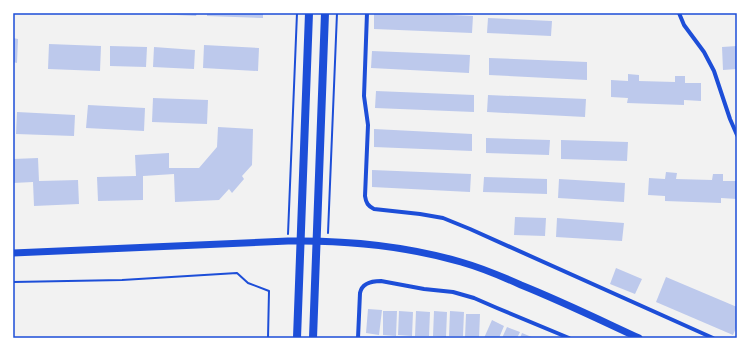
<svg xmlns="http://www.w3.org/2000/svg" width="750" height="351" viewBox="0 0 750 351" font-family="Spectral,serif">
<rect width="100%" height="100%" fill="#f2f2f2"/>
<!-- building -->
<path fill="#bdc9ec" d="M157,13H197L196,16L157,14Z
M207,13H263V18L207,16Z
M374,13H412L473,16L472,33L374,29Z
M488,18L552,21L551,36L487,33Z
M13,38L18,39L17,63L13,62Z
M49,44L101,46L100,71L48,69Z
M204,45L259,48L258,71L203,68Z
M110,46L147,47L146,67L110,66Z
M737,46V69L723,70L722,47Z
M154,47L195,50L194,69L153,67Z
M372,51L470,55L469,73L371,68Z
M489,58L587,62V80L489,75Z
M628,74L639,75V81L675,82V76H685V83H701V101L684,100V105L627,103L628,98L611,97V80L628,81Z
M376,91L474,95V112L375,108Z
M488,95L586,99L585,117L487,112Z
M153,98L208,100L207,124L152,122Z
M88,105L145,108L144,131L86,128Z
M17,112L75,115L74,136L16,134Z
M218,127L253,129L252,165L242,176L244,179L232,193L229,189L219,200L175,202L174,174L143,176V200L98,201L97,177L136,176L135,155L169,153V168H199L217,147Z
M374,129L472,134V151L374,147Z
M486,138L550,140L549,155L486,153Z
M561,140L628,142L627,161L561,159Z
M38,158L39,181L78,180L79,204L34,206L33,182L13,183V159Z
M372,170L471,174L470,192L372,187Z
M666,172L677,173L676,179L712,180L713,174H723V181H737V199L721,198V203L665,201V196L648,195L649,178L665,179Z
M484,177L547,179V194L483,192Z
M559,179L625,183L624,202L558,198Z
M515,217L546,218L545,236L514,235Z
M557,218L624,223L622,241L556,237Z
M616,268L642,279L635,294L610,284Z
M666,277L737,307V326L733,335L656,302Z
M368,309L382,310L379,335L366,333Z
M383,311H397L396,336L383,335Z
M399,311L413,312L412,336L398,335Z
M416,311L430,312L429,336H415Z
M434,311L447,312L446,337L433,336Z
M450,311L464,312L463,336H449Z
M466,314H480L479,338H465Z
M492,320L504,326L499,338H484Z
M507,327L520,332L517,338H502Z
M522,333L534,338H520Z"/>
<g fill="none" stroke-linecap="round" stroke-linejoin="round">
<!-- path -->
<path stroke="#1d4ed8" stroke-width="2" d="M328,233L337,13
M288,234L297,13
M13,282L122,280L237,273L248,283L269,291L268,338"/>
<!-- minor -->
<path stroke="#1d4ed8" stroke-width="4" d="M367,13L364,96L368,125L365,196C366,203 368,206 374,209L420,214L443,218L470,229L713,338
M679,13L684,25L704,52L714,71L730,119L737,135
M358,338L360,293C362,283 372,281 381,281L424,289L453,292L474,298L497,308L569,338"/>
<!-- tertiary -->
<path stroke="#1d4ed8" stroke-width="7" d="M13,253L288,241C346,240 406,246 461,262C482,268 501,276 521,285C561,301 600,320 639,338"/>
<!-- secondary -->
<path stroke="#1d4ed8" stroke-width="8" d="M297,338L309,13
M313,338L325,13"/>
</g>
<!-- border -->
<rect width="750" height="351" fill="none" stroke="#ffffff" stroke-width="28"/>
<rect x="14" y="14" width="722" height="323" fill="none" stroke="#1d4ed8" stroke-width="1.5"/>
</svg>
